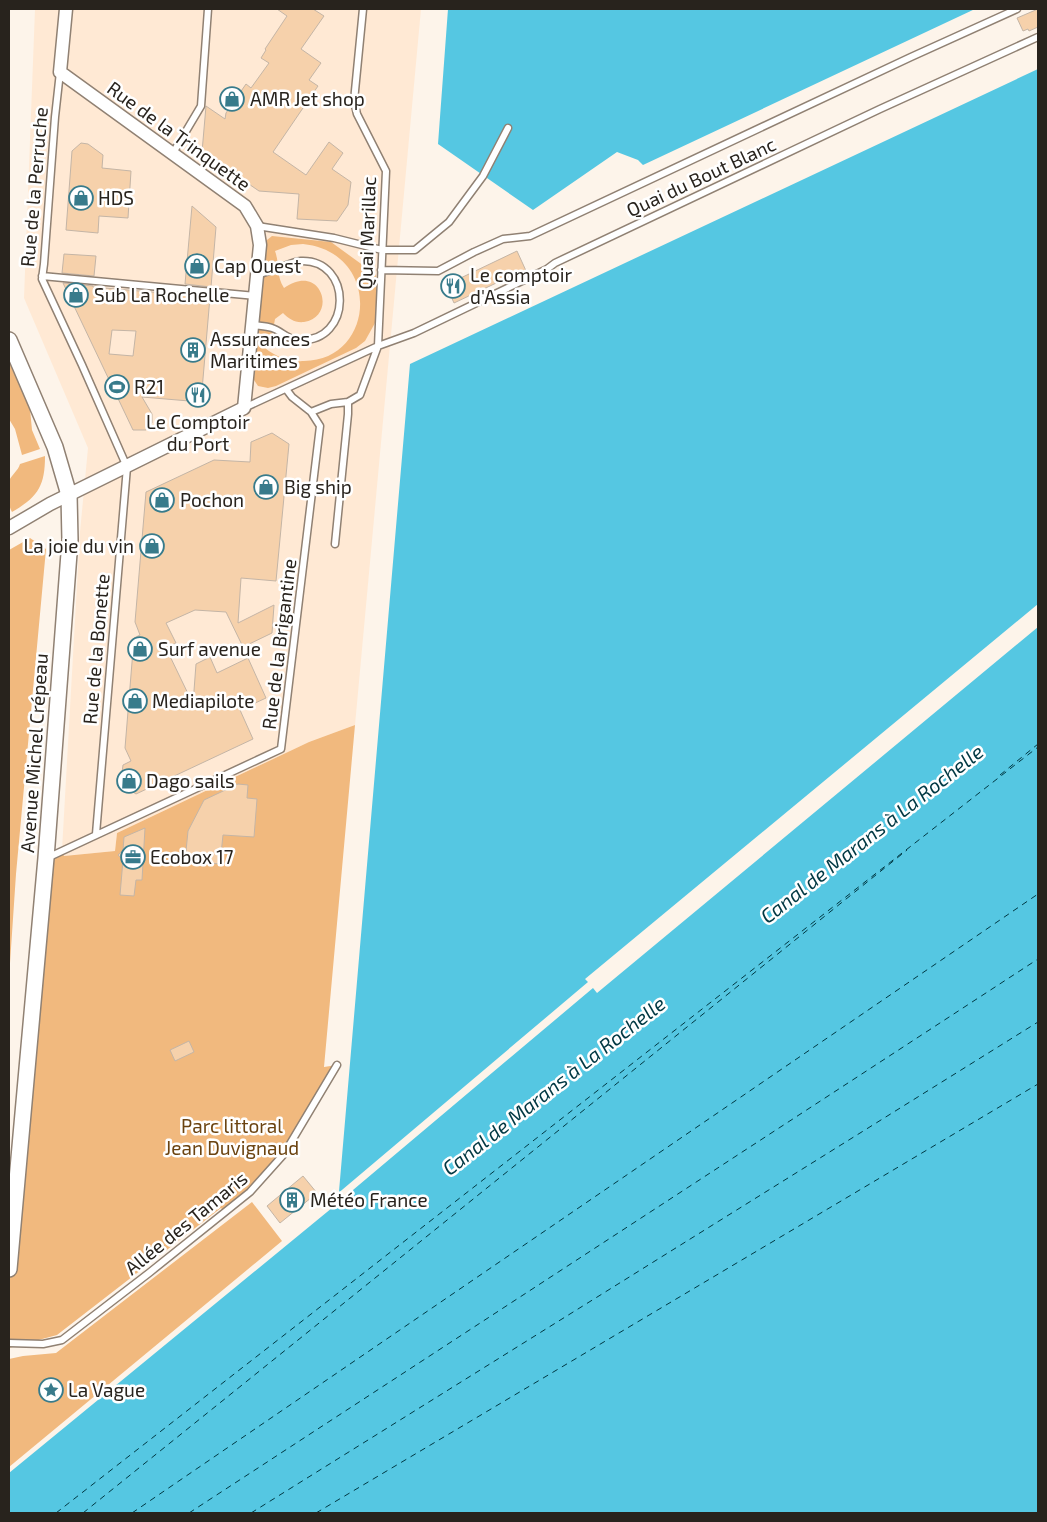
<svg xmlns="http://www.w3.org/2000/svg" width="1047" height="1522" viewBox="0 0 1047 1522" font-family="'Exo 2',sans-serif">
<rect width="100%" height="100%" fill="#fdf4ea"/>
<!-- built -->
<path fill="#ffe9d4" d="M35,9H421L355,725L309,742L117,833L115,851L64,856L62,850L80,532L88,448L24,298Z"/>
<!-- green -->
<path fill="#f1b97e" fill-rule="evenodd" d="M272,236L331,242L375,274L379,285L375,323L365,341L356,348L276,386L268,388L258,386L254,380L253,372L264,245L267,240ZM303,244C382,252 376,360 304,361C290,362 276,357 265,348L272,336L275,319L283,313C289,319 295,323 304,322C338,317 322,261 284,288C276,276 280,265 275,251L291,245Z
M9,362L30,409L32,430L40,449L22,455L15,429L9,419Z
M45,456C45,486 38,497 12,512C8,505 6,489 9,481C12,474 18,471 20,464Z
M30,538L46,549L16,874L9,978V550Z
M355,725L324,1067L337,1065L284,1154L225,1213L221,1208L57,1335L9,1348V1269L46,858L62,850L64,856L115,851L117,833L309,742Z
M252,1202L282,1241L9,1467V1359L23,1356L56,1353Z"/>
<!-- water -->
<path fill="#55c7e2" d="M448,9H975L643,165L638,160L617,152L533,210L438,144Z
M1038,69V1513H9V1473L338,1203L410,364Z"/>
<!-- pier -->
<path fill="#fdf4ea" d="M1038,604V627L597,993L593,988L334,1206L332,1204L335,1201L336,1195L588,982L585,979Z"/>
<g fill="none" stroke-linecap="round" stroke-linejoin="round">
<!-- ferry -->
<path stroke="#003843" stroke-width="1" stroke-dasharray="6 5" stroke-linecap="butt" d="M1000,775L1038,744
M56,1513L1038,747
M83,1513L907,850
M132,1513L1038,894
M189,1513L1038,959
M251,1513L1038,1022
M316,1513L1038,1084"/>
</g>
<!-- building -->
<path fill="#f6d1ab" stroke="#c4b5a6" fill-rule="evenodd" d="M277,9H313L324,16L301,49L321,63L309,80L318,86L273,152L306,175L329,142L343,153L332,169L351,182L348,205L337,221L297,219L299,194L259,191L202,152L206,106L225,119L226,113L246,84L251,88L269,63L261,58L266,50L265,49L287,16Z
M1038,9V27L1029,31L1028,29L1023,31L1017,18Z
M81,143L88,144L103,155L102,168L131,171L128,218L99,216L98,233L66,230L72,151Z
M192,206L216,227L211,287L185,284Z
M517,251L527,273L513,280L511,276L454,303L446,285Z
M64,254L96,256L94,276L62,273Z
M63,283L93,286V287L210,297L201,402L142,397L152,414V423L146,430H133ZM112,330L136,331L133,356L109,354Z
M272,433L289,444L276,581L241,578L238,623L274,605L272,633L243,647L226,612L195,610L166,623L176,643L166,648L193,704L196,664L210,657L217,673L248,658L266,698L240,710L253,739L136,794L123,785L121,781L123,765L131,761L125,748L134,638L140,635L135,622L146,492L214,460L250,462L251,442Z
M238,784L248,785L247,798L257,799L254,837L223,835L220,864L185,861L188,831L204,800Z
M145,828L142,880H136L134,896L120,895L123,860L118,855L123,850L124,837Z
M189,1041L194,1052L175,1061L170,1050Z
M303,1176L317,1193L280,1223L267,1206Z"/>
<g fill="none" stroke-linecap="round" stroke-linejoin="round">
<!-- service casing -->
<g stroke="#908173" stroke-width="9">
<path id="service" d="M60,72L55,117L44,264L42,279L82,365L127,467L96,834
M173,153L201,106L208,9
M257,226L334,238L382,250H415L449,222L483,176L508,128
M381,270L438,271L474,252L503,239L530,236L911,57L1017,9
M42,276L256,296
M253,325C259,326 266,326 272,328C282,331 287,340 299,340C353,343 353,259 301,261C291,262 284,267 275,269C269,271 264,272 257,276
M244,408L378,346L414,333L547,269L555,263L880,109L1038,37
M311,412L331,404L348,402L360,395L378,346L386,171L357,114L354,101L363,9
M335,544L348,414V402
M47,858L281,749L320,426L311,412L292,397L286,389
M9,1343L43,1344L62,1340L149,1273L250,1192L284,1154L337,1065"/>
</g>
<!-- minor casing -->
<g stroke="#908173" stroke-width="15">
<path id="minor" d="M9,528L50,504L244,408L260,245L257,226L245,206L60,72L66,9"/>
</g>
<!-- tertiary casing -->
<g stroke="#908173" stroke-width="18">
<path id="tertiary" d="M9,340L55,447L69,495L70,540L46,858L9,1269"/>
</g>
<!-- service -->
<use href="#service" stroke="#fff" stroke-width="6"/>
<!-- minor -->
<use href="#minor" stroke="#fff" stroke-width="12"/>
<!-- tertiary -->
<use href="#tertiary" stroke="#fff" stroke-width="15"/>
</g>
<!-- icons -->
<defs>
<g id="shop-ring" transform="scale(1.25)"><circle r="9.5" fill="#fff" stroke="#387b8b" stroke-width="1.5"/><path d="M-5-2.5h2.3a2.7 3.5 0 0 1 5.4 0H5L5.5 6h-11ZM-1.5-2.5h3a1.5 2.3 0 0 0-3 0Z" fill="#387b8b"/></g>
<g id="restaurant-ring" transform="scale(1.25)"><circle r="9.5" fill="#fff" stroke="#387b8b" stroke-width="1.5"/><path d="M-5-6h1v4h1v-4h1v4h1v-4h1v5L-1.5 .5V6h-2V.5L-5-1ZM5-6V6H3V1.5H1.5Q1.5-4 5-6Z" fill="#387b8b"/></g>
<g id="building-ring" transform="scale(1.25)"><circle r="9.5" fill="#fff" stroke="#387b8b" stroke-width="1.5"/><path d="M-4-6H4V6H1V3H-1V6H-4ZM-2.5-4.3h1.7v1.8h-1.7ZM.8-4.3h1.7v1.8H.8ZM-2.5-1h1.7V.8h-1.7ZM.8-1h1.7V.8H.8Z" fill="#387b8b"/></g>
<g id="stadium-ring" transform="scale(1.25)"><circle r="9.5" fill="#fff" stroke="#387b8b" stroke-width="1.5"/><path d="M0-5a6.5 5 0 1 0 0 10a6.5 5 0 1 0 0-10ZM-3.5-1.8h7v3.6h-7Z" fill="#387b8b"/></g>
<g id="office-ring" transform="scale(1.25)"><circle r="9.5" fill="#fff" stroke="#387b8b" stroke-width="1.5"/><path d="M-6-3h4V-5.5h4V-3h4V5H-6ZM-1-4.5V-3h2v-1.5ZM-6 0V1H6V0Z" fill="#387b8b"/></g>
<g id="sight-ring" transform="scale(1.25)"><circle r="9.5" fill="#fff" stroke="#387b8b" stroke-width="1.5"/><path d="M0-6L1.8-2.2L6-1.7L2.9 1.2L3.7 5.4L0 3.3L-3.7 5.4L-2.9 1.2L-6-1.7L-1.8-2.2Z" fill="#387b8b"/></g>
</defs>
<g fill-rule="evenodd">
<use href="#shop-ring" x="232" y="99"/>
<use href="#shop-ring" x="81" y="198"/>
<use href="#shop-ring" x="197" y="266"/>
<use href="#restaurant-ring" x="453" y="286"/>
<use href="#shop-ring" x="76" y="295"/>
<use href="#building-ring" x="193" y="350"/>
<use href="#stadium-ring" x="117" y="387"/>
<use href="#restaurant-ring" x="198" y="395"/>
<use href="#shop-ring" x="266" y="487"/>
<use href="#shop-ring" x="162" y="500"/>
<use href="#shop-ring" x="152" y="546"/>
<use href="#shop-ring" x="140" y="649"/>
<use href="#shop-ring" x="135" y="701"/>
<use href="#shop-ring" x="129" y="781"/>
<use href="#office-ring" x="133" y="857"/>
<use href="#building-ring" x="292" y="1200"/>
<use href="#sight-ring" x="51" y="1390"/>
</g>
<g text-anchor="middle" stroke-width="5" stroke-linejoin="round" paint-order="stroke">
<!-- poi labels -->
<g font-size="19" fill="#28231d" stroke="#fff" text-anchor="start">
<text x="250" y="106">AMR Jet shop</text>
<text x="98" y="205">HDS</text>
<text x="214" y="273">Cap Ouest</text>
<text x="470" y="282">Le comptoir<tspan x="470" dy="22">d'Assia</tspan></text>
<text x="94" y="302">Sub La Rochelle</text>
<text x="210" y="346">Assurances<tspan x="210" dy="22">Maritimes</tspan></text>
<text x="134" y="394">R21</text>
<text x="198" y="429" text-anchor="middle">Le Comptoir<tspan x="198" dy="22">du Port</tspan></text>
<text x="284" y="494">Big ship</text>
<text x="180" y="507">Pochon</text>
<text x="134" y="553" text-anchor="end">La joie du vin</text>
<text x="158" y="656">Surf avenue</text>
<text x="152" y="708">Mediapilote</text>
<text x="146" y="788">Dago sails</text>
<text x="150" y="864">Ecobox 17</text>
<text x="310" y="1207">Météo France</text>
<text x="68" y="1397">La Vague</text>
</g>
<!-- street labels -->
<g font-size="19" fill="#28231d" stroke="#fff">
<text transform="translate(179 136) rotate(36)" y="7">Rue de la Trinquette</text>
<text transform="translate(701 177) rotate(-25)" y="7">Quai du Bout Blanc</text>
<text transform="translate(34 187) rotate(-85)" y="7">Rue de la Perruche</text>
<text transform="translate(367 233) rotate(-88)" y="7">Quai Marillac</text>
<text transform="translate(279 644) rotate(-83)" y="7">Rue de la Brigantine</text>
<text transform="translate(96 649) rotate(-85)" y="7">Rue de la Bonette</text>
<text transform="translate(34 753) rotate(-86)" y="7">Avenue Michel Crépeau</text>
<text transform="translate(186 1223) rotate(-39)" y="7">Allée des Tamaris</text>
</g>
<!-- park labels -->
<g font-size="19" fill="#6b4310" stroke="#fff">
<text x="232" y="1133">Parc littoral<tspan x="232" dy="22">Jean Duvignaud</tspan></text>
</g>
<!-- water labels -->
<g font-size="20" font-style="italic" fill="#003843" stroke="#fff">
<text transform="translate(872 834) rotate(-38)" y="7">Canal de Marans à La Rochelle</text>
<text transform="translate(554 1086) rotate(-38)" y="7">Canal de Marans à La Rochelle</text>
</g>
</g>
<!-- border -->
<rect width="1047" height="1522" fill="none" stroke="#28231d" stroke-width="20"/>
</svg>
